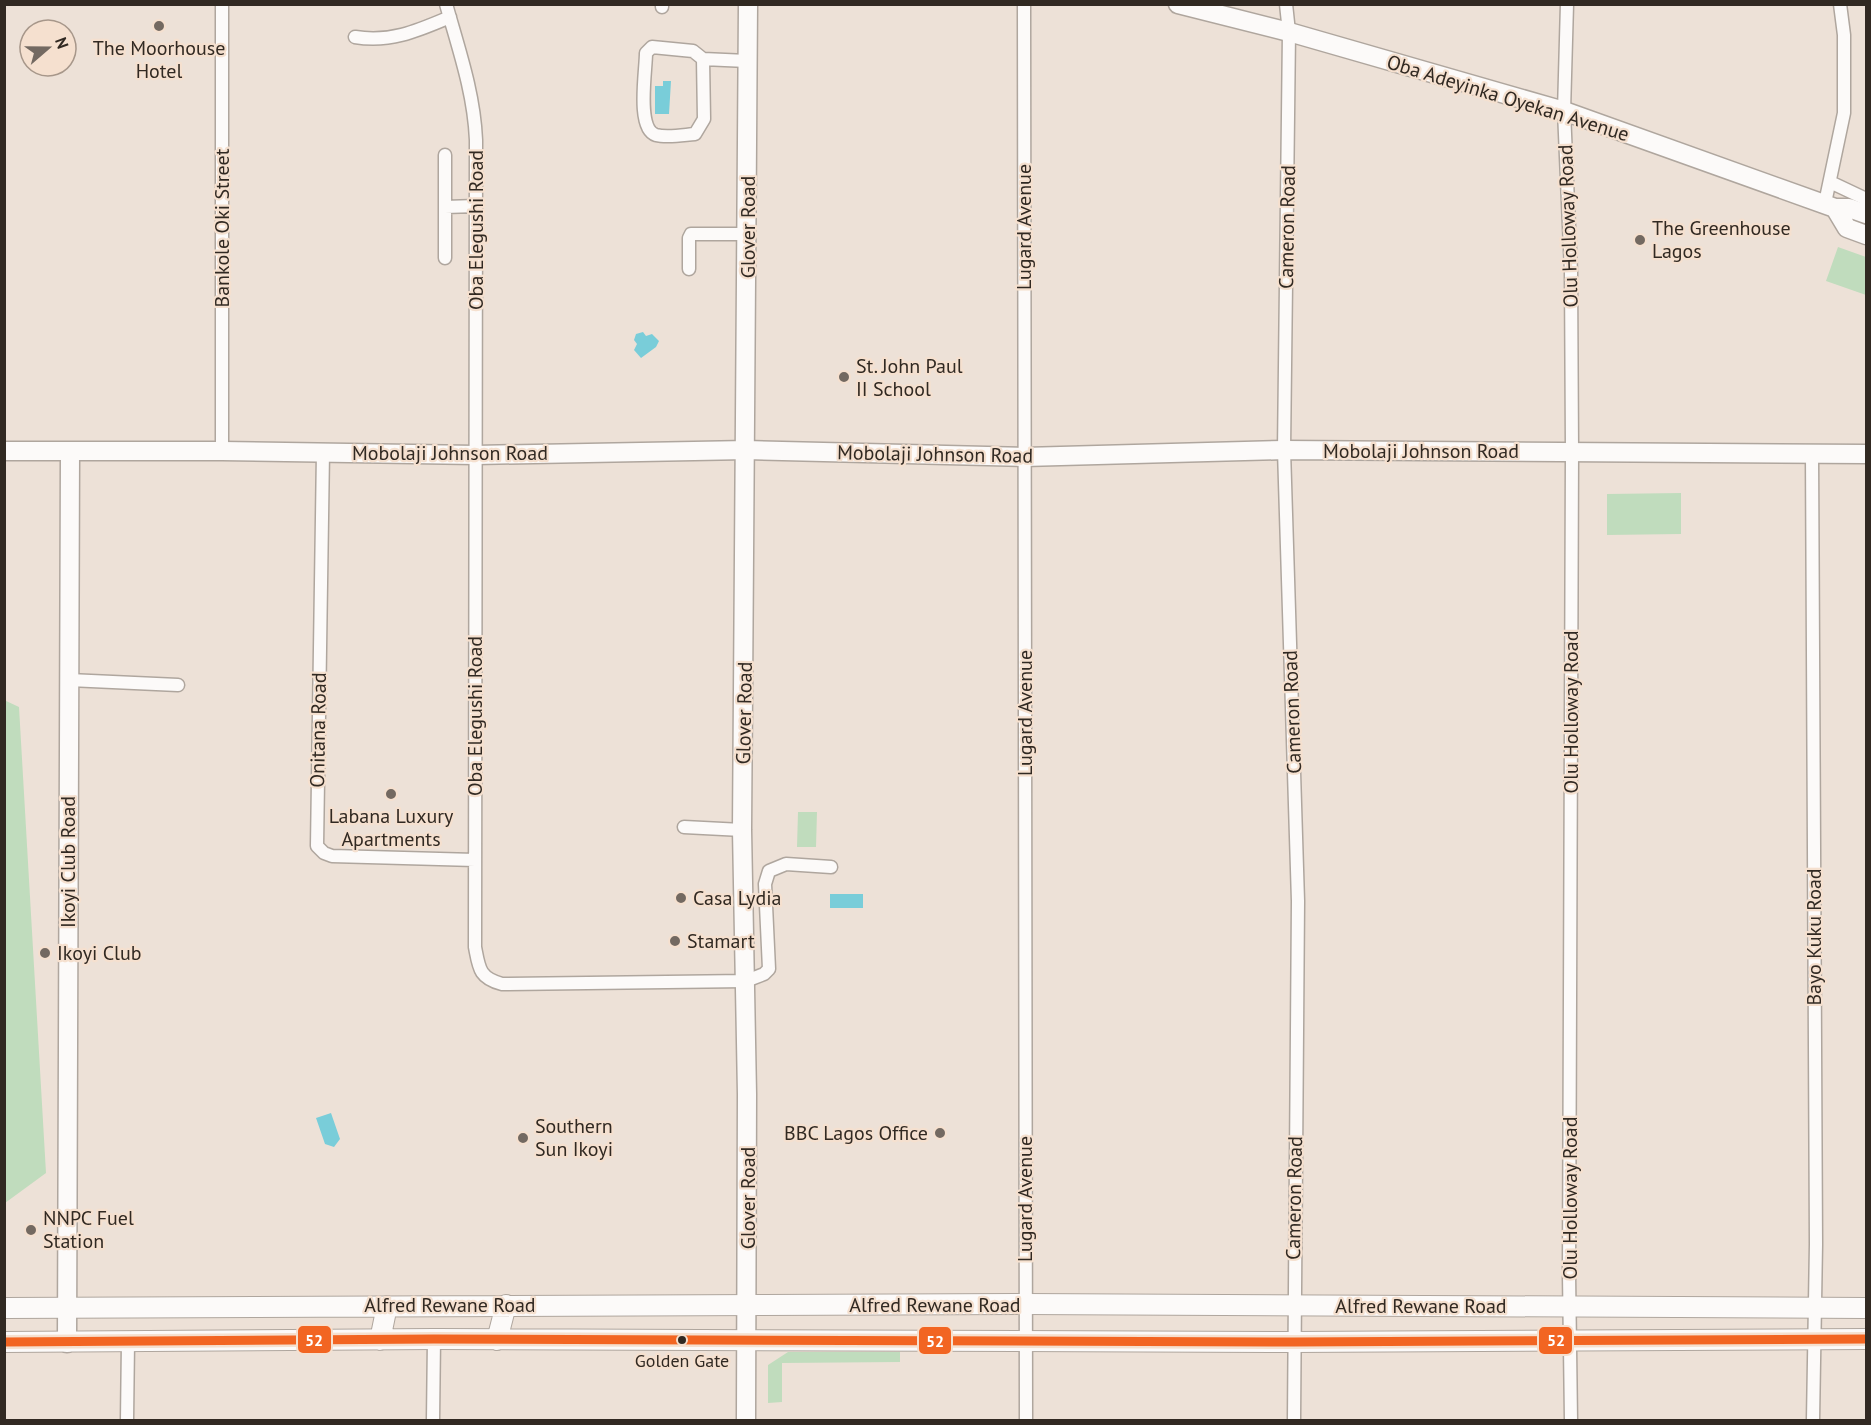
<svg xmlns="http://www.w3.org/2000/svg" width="1871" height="1425" viewBox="0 0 1871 1425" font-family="'PT Sans',sans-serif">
<rect width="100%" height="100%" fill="#ede1d7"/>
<!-- green -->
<path fill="#c0dcbd" d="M1838,247L1866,257V295L1826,281Z
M1681,493V534L1607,535V494Z
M4,700L19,707L46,1173L5,1203Z
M798,812H817L816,847H797Z
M788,1352H900V1362L782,1363V1402L768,1403V1365Z"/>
<!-- water -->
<path fill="#79cdd9" d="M663,81H671L669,114H655V86H663Z
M643,332L646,336L652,334L659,341L656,347L641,358L634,350L637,344L634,340L636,334Z
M830,894H863V908H830Z
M331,1113L340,1139L334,1147L325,1144L316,1118Z"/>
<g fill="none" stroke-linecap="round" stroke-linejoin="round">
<!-- street casing -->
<g stroke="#afa69e" stroke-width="15">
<path id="street" d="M222,4V451
M446,4C459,50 474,93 476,140L475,947C479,968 479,978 502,984L746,981L764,974L769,969L765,884L769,871L786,864L831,867
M1024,4L1026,1420
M1286,4L1289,32L1284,450L1298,901L1294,1420
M1567,4L1564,111L1571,272L1572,451L1569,1274L1571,1420
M662,7V4
M355,37C390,43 417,31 450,17
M703,59L704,119L695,134C683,135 667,138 656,135C636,129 646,71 646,53L652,47L693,51L703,59L747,61
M445,155V258
M1830,182L1866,199
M1825,203L1844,113V35L1840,4
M445,207L476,206
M689,269V238L691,234H748
M323,452L317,846L324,853L332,856L475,860
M1812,454L1816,1244L1813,1420
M69,680L178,685
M684,827L742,830
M127,1420L128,1342
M433,1420L434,1339"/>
</g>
<!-- secondary casing -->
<g stroke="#afa69e" stroke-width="21">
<path id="secondary" d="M1178,4L1289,32L1564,111L1835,208H1849L1866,214
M1835,208L1847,228L1866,235
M4,451H222L476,455L747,450L1024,457L1284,450L1866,454
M67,1343L70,452
M746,1420L747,1094L742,830L748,4"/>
</g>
<!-- primary casing -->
<g stroke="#afa69e" stroke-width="22">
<path id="primary" d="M4,1308L1025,1304L1866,1308
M380,1340L387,1306
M497,1340L506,1305
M4,1342L434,1339L1294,1342L1866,1339"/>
</g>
<!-- street -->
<use href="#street" stroke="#fcfaf9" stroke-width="12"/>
<!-- secondary -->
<use href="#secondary" stroke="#fcfaf9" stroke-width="18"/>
<!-- primary -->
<use href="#primary" stroke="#fcfaf9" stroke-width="20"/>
<!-- bus-1 casing -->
<g stroke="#f5e0cf" stroke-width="14">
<path id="bus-1" d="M4,1342L434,1339L1294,1342L1866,1339"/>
</g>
<!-- bus-1 -->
<use href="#bus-1" stroke="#f26522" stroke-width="9"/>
</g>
<!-- markers -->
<g fill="#736961" stroke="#f5e0cf" stroke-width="2">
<circle cx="159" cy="26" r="6"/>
<circle cx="1640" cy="240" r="6"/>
<circle cx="844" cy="377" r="6"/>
<circle cx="391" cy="794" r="6"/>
<circle cx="681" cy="898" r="6"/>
<circle cx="675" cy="941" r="6"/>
<circle cx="45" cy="953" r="6"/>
<circle cx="940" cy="1133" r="6"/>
<circle cx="523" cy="1138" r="6"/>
<circle cx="31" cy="1230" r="6"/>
</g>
<circle fill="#312922" stroke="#f5e0cf" stroke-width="2" cx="682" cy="1340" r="5"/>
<g text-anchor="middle" stroke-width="4.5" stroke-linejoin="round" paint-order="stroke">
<!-- bus labels -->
<g font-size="18" fill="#312922" stroke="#f5e0cf">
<text x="682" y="1367">Golden Gate</text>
</g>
<!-- poi labels -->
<g font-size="20" fill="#312922" stroke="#f5e0cf" text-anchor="start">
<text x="159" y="55" text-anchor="middle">The Moorhouse<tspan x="159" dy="23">Hotel</tspan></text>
<text x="1652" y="235">The Greenhouse<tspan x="1652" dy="23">Lagos</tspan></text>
<text x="856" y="373">St. John Paul<tspan x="856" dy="23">II School</tspan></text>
<text x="391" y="823" text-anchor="middle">Labana Luxury<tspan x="391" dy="23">Apartments</tspan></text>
<text x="693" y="905">Casa Lydia</text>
<text x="687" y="948">Stamart</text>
<text x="57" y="960">Ikoyi Club</text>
<text x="535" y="1133">Southern<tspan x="535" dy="23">Sun Ikoyi</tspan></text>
<text x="928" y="1140" text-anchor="end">BBC Lagos Office</text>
<text x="43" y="1225">NNPC Fuel<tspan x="43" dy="23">Station</tspan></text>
</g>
<!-- street labels -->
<g font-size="20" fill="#312922" stroke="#f5e0cf">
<text transform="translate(1508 98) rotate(17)" y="7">Oba Adeyinka Oyekan Avenue</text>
<text transform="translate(1568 226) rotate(-92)" y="7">Olu Holloway Road</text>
<text transform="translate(748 227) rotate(-90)" y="7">Glover Road</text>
<text transform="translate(1024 227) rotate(-90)" y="7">Lugard Avenue</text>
<text transform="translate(1287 227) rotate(-89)" y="7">Cameron Road</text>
<text transform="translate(222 228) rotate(-90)" y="7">Bankole Oki Street</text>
<text transform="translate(476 230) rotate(-90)" y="7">Oba Elegushi Road</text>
<text x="1421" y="458">Mobolaji Johnson Road</text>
<text x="450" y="460">Mobolaji Johnson Road</text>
<text transform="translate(935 454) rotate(1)" y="7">Mobolaji Johnson Road</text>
<text transform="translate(1292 712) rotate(-92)" y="7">Cameron Road</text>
<text transform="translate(1571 712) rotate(-90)" y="7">Olu Holloway Road</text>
<text transform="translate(744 713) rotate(-89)" y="7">Glover Road</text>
<text transform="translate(1025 713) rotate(-90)" y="7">Lugard Avenue</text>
<text transform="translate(475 716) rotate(-90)" y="7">Oba Elegushi Road</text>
<text transform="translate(318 730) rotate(-89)" y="7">Onitana Road</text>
<text transform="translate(68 862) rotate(-90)" y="7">Ikoyi Club Road</text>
<text transform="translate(1814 937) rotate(-90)" y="7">Bayo Kuku Road</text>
<text transform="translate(748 1198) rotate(-90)" y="7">Glover Road</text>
<text transform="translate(1294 1198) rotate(-89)" y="7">Cameron Road</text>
<text transform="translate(1570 1198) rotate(-90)" y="7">Olu Holloway Road</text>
<text transform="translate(1025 1199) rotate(-90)" y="7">Lugard Avenue</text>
<text x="450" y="1312">Alfred Rewane Road</text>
<text x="935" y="1312">Alfred Rewane Road</text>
<text x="1421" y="1313">Alfred Rewane Road</text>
</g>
</g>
<g stroke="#f5e0cf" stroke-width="2">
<rect x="297" y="1325" width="35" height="29" rx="6" fill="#f26522"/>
<rect x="1538" y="1326" width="35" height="29" rx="6" fill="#f26522"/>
<rect x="918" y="1326" width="34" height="29" rx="6" fill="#f26522"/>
</g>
<g font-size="16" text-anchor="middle" font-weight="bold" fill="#fff">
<text x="314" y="1346">52</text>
<text x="1556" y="1346">52</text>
<text x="935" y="1347">52</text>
</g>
<!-- border -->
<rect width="1871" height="1425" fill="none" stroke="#312922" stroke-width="12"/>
<!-- north arrow -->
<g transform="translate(48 48) rotate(70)"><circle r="28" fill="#f5e0cf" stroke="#a7978a" stroke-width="1.5"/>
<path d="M0-4.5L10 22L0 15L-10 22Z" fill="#736961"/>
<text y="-9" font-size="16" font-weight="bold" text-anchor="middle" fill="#312922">N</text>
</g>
</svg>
